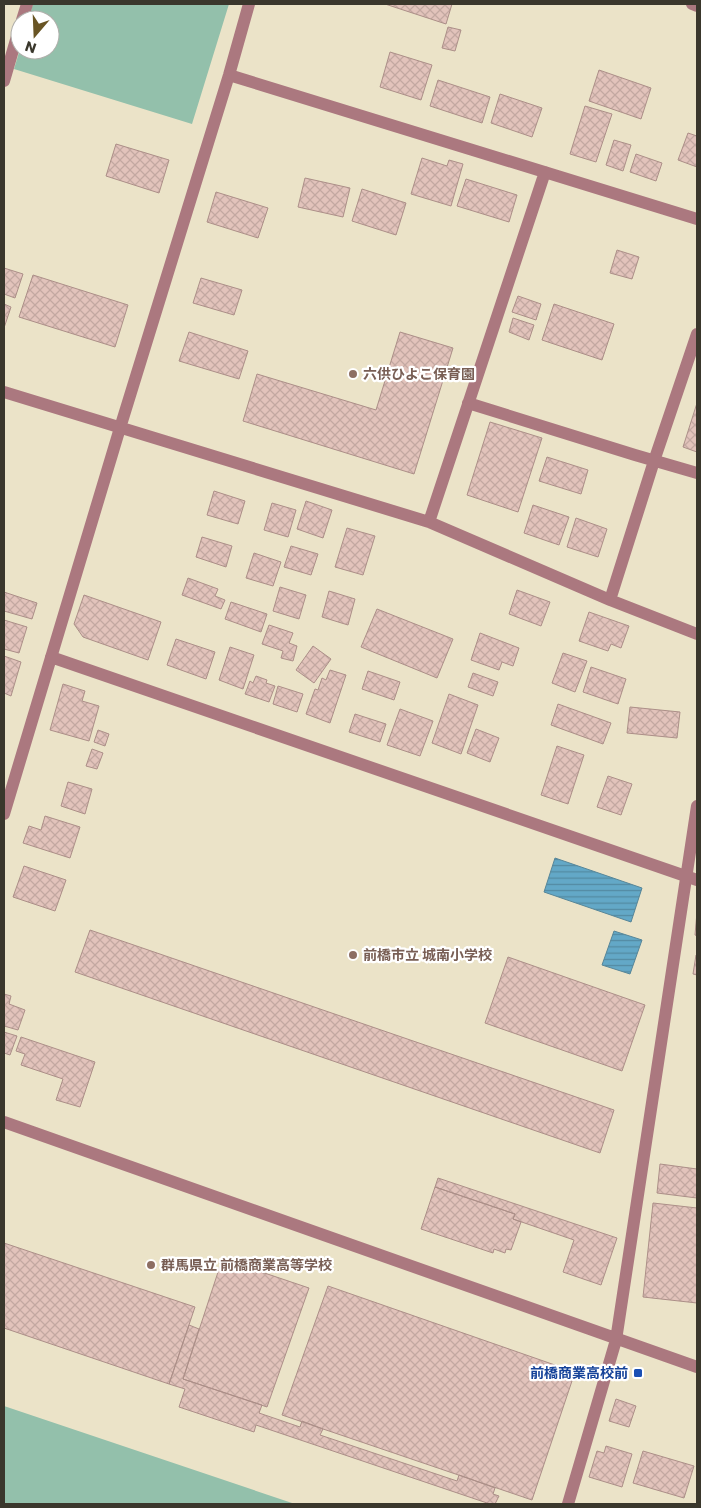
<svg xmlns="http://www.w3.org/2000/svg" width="701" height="1508" viewBox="0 0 701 1508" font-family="Poppins,'Noto Sans JP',sans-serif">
<defs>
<pattern id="water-rules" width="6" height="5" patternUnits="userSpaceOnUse" patternTransform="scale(1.25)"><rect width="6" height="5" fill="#63a8c7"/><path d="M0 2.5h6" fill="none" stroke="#538aa2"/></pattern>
<pattern id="building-cross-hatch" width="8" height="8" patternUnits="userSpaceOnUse" patternTransform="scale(1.25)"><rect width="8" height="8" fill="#e2c3bb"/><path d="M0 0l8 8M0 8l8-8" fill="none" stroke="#c3a8a1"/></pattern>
</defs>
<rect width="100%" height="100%" fill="#ebe3c8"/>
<!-- green -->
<path fill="#93c0ab" d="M33,4H229L192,124L14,69L20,49L50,50V20H28Z
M4,1406L295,1504H4Z"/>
<!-- water -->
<path fill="url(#water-rules)" stroke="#578698" d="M555,858L642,888L631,922L544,892Z
M614,931L642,940L630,974L602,965Z"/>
<!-- building -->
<path fill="url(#building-cross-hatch)" stroke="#ac8f88" d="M385,4H452L446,24Z
M448,27L461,30L455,51L442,48Z
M390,52L432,65L421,100L380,87Z
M599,70L651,88L641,119L589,101Z
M438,80L490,97L482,123L430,106Z
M500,94L542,108L532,137L491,123Z
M585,106L612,114L596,162L570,154Z
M688,133L697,136V167L678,160Z
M614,140L631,145L623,171L606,165Z
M116,144L169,160L159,193L106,176Z
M636,154L662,163L656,181L630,172Z
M422,158L447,166L449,160L463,164L451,206L411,194Z
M305,178L350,188L343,217L298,207Z
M466,179L517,195L509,222L457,206Z
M362,189L406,203L396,235L352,221Z
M216,192L268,208L258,238L207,222Z
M617,250L639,257L632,279L610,273Z
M4,268L23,274L15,298L4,294Z
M33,275L128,305L115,347L19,317Z
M201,278L242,290L234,315L193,303Z
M518,296L541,304L536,320L512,312Z
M4,304L11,307L4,328Z
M554,304L614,324L602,360L542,340Z
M513,318L534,325L529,340L509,332Z
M189,332L248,351L239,379L179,361Z
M400,332L453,348L414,474L243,421L257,374L376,410Z
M697,403V452L683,447Z
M490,422L542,438L518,512L467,495Z
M547,457L588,470L581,494L539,481Z
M214,491L245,501L238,524L207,515Z
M306,501L332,510L323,538L297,529Z
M272,503L296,510L288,537L264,530Z
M533,505L569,517L559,545L524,533Z
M576,518L607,529L598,557L567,547Z
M347,528L375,536L363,575L335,567Z
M202,537L232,546L226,567L196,557Z
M291,546L318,554L311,575L284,567Z
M254,553L281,562L273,586L246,578Z
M188,578L218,589L215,596L225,600L221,609L182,595Z
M280,587L306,595L299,619L273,611Z
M517,590L550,602L541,626L509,614Z
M329,591L355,599L348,625L322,617Z
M4,592L37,603L32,619L4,611Z
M84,595L161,622L148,660L83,637L74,624Z
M231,602L267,614L261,632L225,619Z
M377,609L453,639L437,678L361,647Z
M589,612L629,626L621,648L611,644L608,651L579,641Z
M4,620L27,627L19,653L4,649Z
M269,625L293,633L289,643L297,646L293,661L281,658L283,651L262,644Z
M480,633L519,648L513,666L502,662L499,670L471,660Z
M176,639L215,652L206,679L167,665Z
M313,646L331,659L314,683L296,670Z
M230,647L254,655L243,689L219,680Z
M563,653L587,661L575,692L552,683Z
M4,656L21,662L11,696L4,693Z
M591,667L626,679L618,704L583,692Z
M330,670L346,675L330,723L306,714L315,689L318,690L322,678L326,680Z
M368,671L400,682L394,700L362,689Z
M473,673L498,682L493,696L468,687Z
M256,676L267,680L266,683L275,686L269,702L245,694L250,681L253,683Z
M63,684L85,691L82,701L99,706L89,741L50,730Z
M278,686L303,694L297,712L273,704Z
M449,694L478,705L461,754L432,743Z
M558,704L611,723L603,744L551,725Z
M630,707L680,712L677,738L627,733Z
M400,709L433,721L420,756L387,745Z
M355,714L386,724L380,742L349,732Z
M476,729L499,738L490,762L467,753Z
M98,730L109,734L105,746L94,742Z
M557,746L584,755L568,804L541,795Z
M92,749L103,753L97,769L86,766Z
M608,776L632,784L621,815L597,807Z
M68,782L92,789L85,814L61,806Z
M45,816L80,827L70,858L23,843L29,826L41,830Z
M24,866L66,880L55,911L13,897Z
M697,912V936L695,935Z
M90,930L614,1110L600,1153L75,972Z
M696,955L697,956V975L693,974Z
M508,957L645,1005L622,1071L485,1023Z
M4,994L11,996L9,1004L25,1010L18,1030L4,1026Z
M4,1032L17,1036L10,1055L4,1053Z
M21,1037L95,1062L80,1107L56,1100L63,1079L21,1065L25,1054L16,1051Z
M660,1164L697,1169V1198L657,1193Z
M438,1178L617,1238L601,1285L563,1272L574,1240L513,1219L515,1214L435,1187Z
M435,1187L515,1214L513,1219L521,1222L511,1250L506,1249L505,1253L494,1249L493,1253L421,1229Z
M653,1203L697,1208V1303L643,1297Z
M4,1243L195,1307L169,1384L4,1328Z
M226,1260L309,1288L267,1407L183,1379L220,1266Z
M328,1286L575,1372L532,1500L282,1415Z
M189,1325L199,1329L183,1379L262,1405L259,1413L300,1427L302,1421L323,1429L320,1435L457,1481L459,1475L495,1488L493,1494L499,1496L495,1504H490L256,1425L254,1432L179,1407L185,1389L169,1384Z
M616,1399L636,1406L629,1427L609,1421Z
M606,1446L632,1454L622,1487L589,1477L597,1451L604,1453Z
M643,1451L694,1466L684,1498L633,1483Z"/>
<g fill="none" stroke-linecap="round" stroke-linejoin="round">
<!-- minor -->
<path stroke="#ab787f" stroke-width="12" d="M692,4L697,6
M22,20L27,4
M229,75L697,219
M4,81L20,26
M4,392L429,522L610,600L697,634
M468,403L635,455L697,473
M429,522L545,172
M610,600L654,461L697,334
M51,657L697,880
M4,814L120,428L229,75L249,4
M4,1122L697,1367
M568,1504L616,1340L697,806"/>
</g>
<!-- markers -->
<g fill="#8d6e63" stroke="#fff" stroke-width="2">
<circle cx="353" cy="374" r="5"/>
<circle cx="353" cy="955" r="5"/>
<circle cx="151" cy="1265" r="5"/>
</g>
<rect fill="#1a4fb4" stroke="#fff" stroke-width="2" x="633" y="1368" width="10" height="10" rx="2.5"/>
<g text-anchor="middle" stroke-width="4.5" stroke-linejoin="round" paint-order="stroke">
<!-- education labels -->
<g font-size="14" font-weight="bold" fill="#785e54" stroke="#fff" text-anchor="start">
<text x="363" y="379">六供ひよこ保育園</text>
<text x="363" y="960">前橋市立 城南小学校</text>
<text x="161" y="1270">群馬県立 前橋商業高等学校</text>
</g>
<!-- transit labels -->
<g font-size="14" font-weight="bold" fill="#164399" stroke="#fff" text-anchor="end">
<text x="628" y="1378">前橋商業高校前</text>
</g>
</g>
<!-- border -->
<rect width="701" height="1508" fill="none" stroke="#3a372c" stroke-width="10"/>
<!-- north arrow -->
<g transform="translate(35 35) rotate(199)"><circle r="24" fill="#ffffff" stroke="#b0afab"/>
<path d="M0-4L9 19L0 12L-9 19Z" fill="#695524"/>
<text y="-8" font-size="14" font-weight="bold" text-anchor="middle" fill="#3a372c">N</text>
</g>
</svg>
